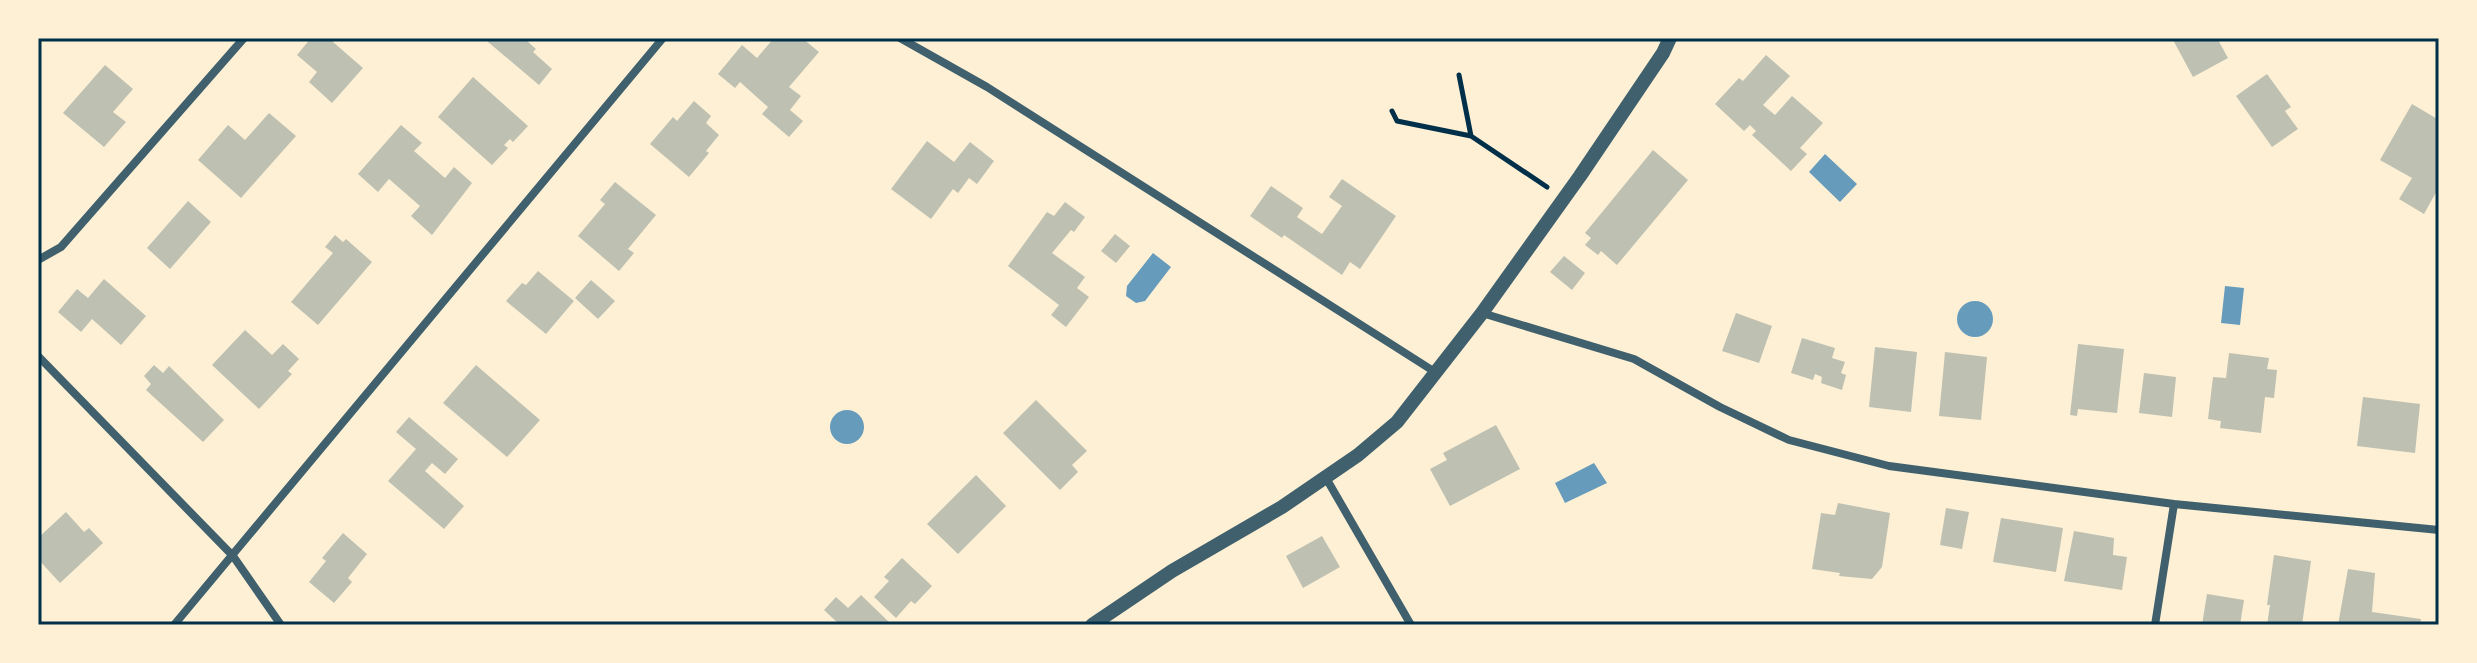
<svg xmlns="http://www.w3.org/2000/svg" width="2477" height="663" viewBox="0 0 2477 663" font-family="'Asap Condensed',sans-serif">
<rect width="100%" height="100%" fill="#fdf0d5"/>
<!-- water -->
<path fill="#669bbc" d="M1825,154L1857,184L1840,202L1809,172Z
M1153,253L1171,267L1145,301L1136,303L1126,296L1127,286Z
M2225,286L2244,288L2240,325L2221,323Z
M1957 319a18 18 0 1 1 36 0a18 18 0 1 1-36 0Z
M830 427a17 17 0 1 1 34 0a17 17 0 1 1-34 0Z
M1594,463L1607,483L1565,503L1555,483Z"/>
<!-- building -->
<path fill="#bec0b2" d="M311,38H336L333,42L363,68L332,103L309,82L317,72L297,55Z
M491,38H529L527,41L536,49L533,52L552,69L539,85L488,42Z
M774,38H802L819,52L789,87L801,96L790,110L803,121L789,137L762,114L768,107L740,82L735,88L718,74L742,45L757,58Z
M2172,38H2217L2228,58L2193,77Z
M1766,55L1790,76L1763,105L1775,115L1792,96L1823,123L1800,148L1807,154L1791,171L1752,135L1756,131L1750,125L1744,131L1715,104L1739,78L1743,81Z
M105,65L133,89L113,112L126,122L104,147L63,113Z
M2267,74L2291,107L2285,111L2298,129L2272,147L2236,96Z
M473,77L528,126L513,142L510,139L504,145L508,148L492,165L438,117Z
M694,101L711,116L706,123L719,135L706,151L709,153L689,177L650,144L673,117L677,121Z
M2412,104L2439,120V187L2424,214L2399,199L2412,178L2380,160Z
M269,113L296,136L241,198L198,160L228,125L245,140Z
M401,125L422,143L414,151L445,178L454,167L472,183L432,235L411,216L420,206L389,179L378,192L358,174Z
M927,141L954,162L970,142L994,161L977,184L969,178L958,193L953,189L931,219L891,189Z
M1653,150L1688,180L1617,265L1601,251L1598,255L1585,245L1591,238L1585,233Z
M1342,179L1396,216L1360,269L1350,262L1342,275L1284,235L1282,238L1250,216L1271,186L1303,208L1297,217L1322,234L1342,206L1329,197Z
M615,182L656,215L628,249L634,253L619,271L578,236L605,204L600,200Z
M188,201L211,222L170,269L147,248Z
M1065,202L1085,217L1074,232L1071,230L1052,253L1085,277L1077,288L1089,297L1066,327L1051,315L1059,305L1008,266L1047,212L1054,216Z
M1115,234L1130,246L1116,263L1101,251Z
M335,235L343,242L346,239L372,262L318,325L291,302L333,253L325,247Z
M1564,256L1585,273L1572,290L1550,272Z
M538,271L574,301L546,334L506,301L522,283L526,285Z
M104,279L146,316L121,345L92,319L81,332L58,312L77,289L88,298Z
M591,280L615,301L598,319L575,298Z
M1736,313L1772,326L1759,363L1722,351Z
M245,330L272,355L283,344L299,359L288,371L292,374L259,409L212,365Z
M1802,338L1835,348L1832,358L1845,362L1841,373L1846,375L1842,390L1821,383L1822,377L1815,374L1813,380L1791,373Z
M2078,344L2124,349L2117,413L2078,409L2077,416L2070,415Z
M1875,347L1917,352L1911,412L1869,407Z
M1945,352L1987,357L1981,420L1939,416Z
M2229,353L2269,358L2267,369L2277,370L2274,398L2265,397L2261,433L2220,428L2221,421L2208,419L2213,377L2226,378Z
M154,365L163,373L169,366L224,420L203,442L146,390L151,384L144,376Z
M476,365L540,420L507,457L443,403Z
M2144,373L2176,377L2172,417L2139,413Z
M2363,397L2420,404L2415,453L2357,446Z
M1036,400L1087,451L1072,465L1078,472L1060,490L1003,433Z
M409,417L458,459L445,474L432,463L425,471L464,506L444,529L388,481L416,449L396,432Z
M1496,425L1520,469L1450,506L1430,469L1447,460L1443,453Z
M976,475L1006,506L958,554L927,524Z
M1838,503L1890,513L1882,567L1872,579L1839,576L1840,573L1812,569L1821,513L1835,515Z
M1946,508L1969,512L1962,549L1940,545Z
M66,512L84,532L89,528L103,543L60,583L38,559V538Z
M2001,518L2063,528L2056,572L1993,562Z
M2074,531L2114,538L2113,555L2127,557L2122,590L2064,581Z
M343,533L367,554L348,578L352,582L334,603L309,582L326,561L322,558Z
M1322,536L1340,567L1303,588L1286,556Z
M2274,555L2311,561L2302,625H2267L2270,605H2267Z
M902,558L932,586L915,604L911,601L896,618L874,597L889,581L884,577Z
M2348,569L2375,573L2372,612L2421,619L2420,625H2338Z
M2207,594L2244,600L2240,625H2202Z
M861,595L890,623L888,625H840L824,610L836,597L848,608Z"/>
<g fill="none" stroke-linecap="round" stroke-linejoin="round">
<!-- path -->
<path stroke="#003049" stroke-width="5" d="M1459,75L1471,136
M1392,111L1397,121L1471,136L1547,187"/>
<!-- minor -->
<path stroke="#3f606c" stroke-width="8" d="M900,38L987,87L1435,372
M38,260L61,247L244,38
M1482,313L1634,359L1720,407L1789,440L1889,466L2174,504L2439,530
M38,356L233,556L281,625
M1326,478L1411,625
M174,625L663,38
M2155,625L2174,504"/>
<!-- tertiary -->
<path stroke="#3f606c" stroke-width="14" d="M1092,625L1172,571L1282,507L1358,455L1397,422L1482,313L1580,176L1663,53L1670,38"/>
</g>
<!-- border -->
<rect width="2477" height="663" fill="none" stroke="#fdf0d5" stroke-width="80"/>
<rect x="40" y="40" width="2397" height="583" fill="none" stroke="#003049" stroke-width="3"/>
</svg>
